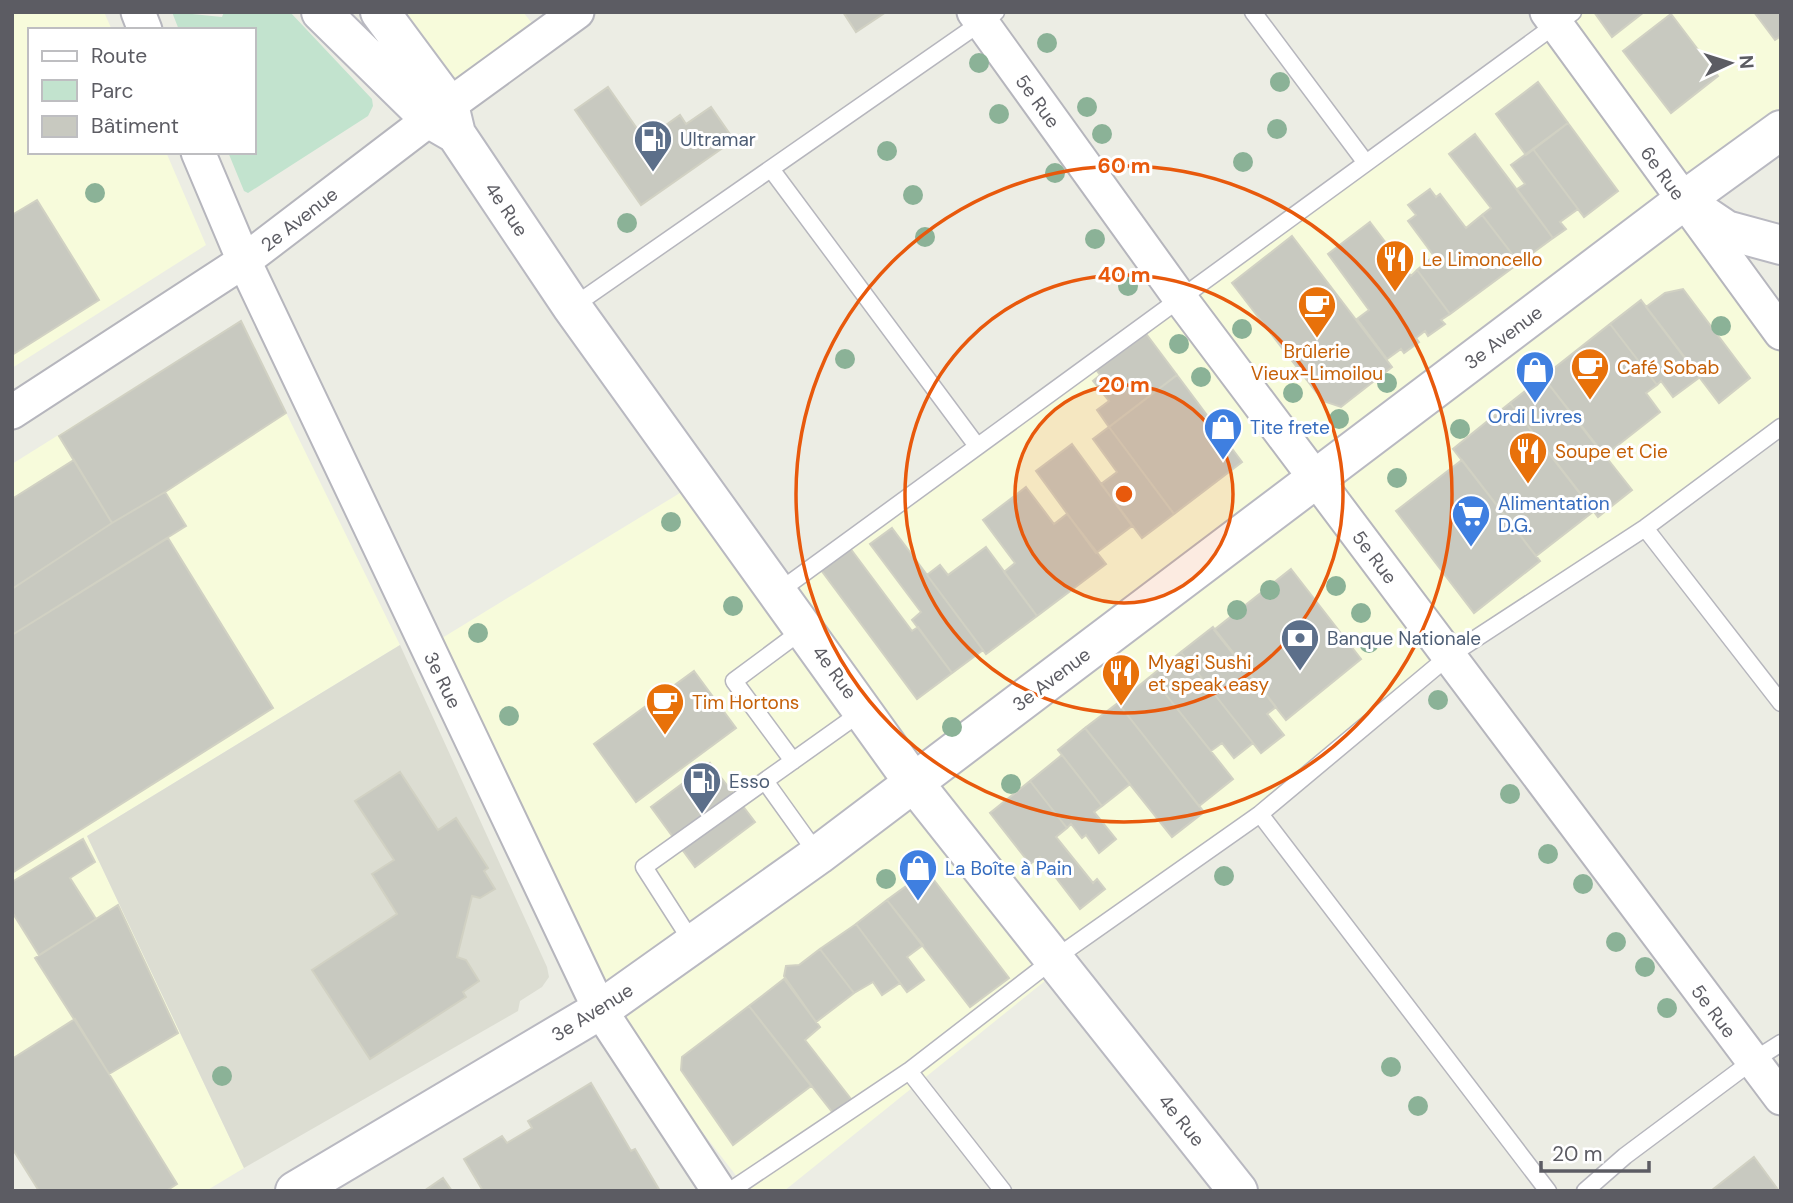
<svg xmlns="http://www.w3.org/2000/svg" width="1793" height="1203" viewBox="0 0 1793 1203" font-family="'DM Sans',sans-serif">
<rect width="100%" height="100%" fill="#ecede4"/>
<!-- commercial -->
<path fill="#f7fbdb" d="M12,12H104L112,30H30V152H166L206,245L12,368Z
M377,12H523L543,37L449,105Z
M1573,12H1781V130L1683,201L1781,337V424L1449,656L784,1191H748L607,1009L429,646L698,482L777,592Z
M241,321L400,645L87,836L244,1168L206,1191H39L12,1148V464Z"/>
<!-- education -->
<path fill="#dcddd2" d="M400,645L547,967L549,977L542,987L520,1001L518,1011L244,1168L87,836Z"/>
<!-- green -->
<path fill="#c2e3ce" d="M172,12L222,17L224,12H290L372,99L373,106L368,116L248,193L244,191L228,152H254V30H179Z"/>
<!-- building -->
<path fill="#c8c9c0" stroke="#d1d1c3" stroke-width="2" d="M843,12H886L856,32Z
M1594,12H1644L1612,37Z
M1754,12H1781V36L1775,40Z
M1671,14L1718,76L1671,113L1623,51Z
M1538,82L1568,123L1526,155L1496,114Z
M608,87L645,140L680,115L686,124L711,107L734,140L641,205L575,110Z
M1568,123L1618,191L1584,217L1533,149Z
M1475,134L1553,238L1519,263L1482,215L1491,208L1449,154Z
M1533,149L1578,209L1560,222L1566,229L1553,238L1517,189L1525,184L1511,165Z
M1430,189L1436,197L1440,194L1466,228L1482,215L1519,263L1450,314L1417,270L1434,256L1408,221L1416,215L1408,205Z
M37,200L99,300L12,355V215Z
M1370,222L1411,276L1417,270L1450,314L1441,320L1445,324L1428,336L1425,331L1416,338L1419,342L1404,353L1401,349L1387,359L1357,319L1369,310L1328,254Z
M1292,236L1392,367L1341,407L1323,401L1232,283Z
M1683,289L1750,378L1719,403L1646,307L1665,293Z
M1641,300L1700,377L1673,397L1661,381L1657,385L1610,324Z
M241,321L286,413L165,492L112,523L59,436Z
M1610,324L1657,385L1646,393L1660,412L1604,456L1543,377Z
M1141,327L1177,375L1109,427L1097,410L1109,401L1093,381L1100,375L1092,364Z
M1177,375L1242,462L1174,514L1109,427Z
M1543,377L1632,490L1598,517L1510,403Z
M1510,403L1594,511L1536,556L1453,449Z
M1109,427L1174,514L1142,538L1101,484L1117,472L1093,439Z
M1072,444L1132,526L1096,553L1036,471Z
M74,460L112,523L12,589V499Z
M1462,460L1540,561L1474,613L1396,511Z
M1026,487L1054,524L1067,514L1106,564L1037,616L1004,572L1015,563L983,520Z
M165,492L186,526L12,635V589L112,523Z
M892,528L983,650L952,673L912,620L921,612L870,544Z
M168,538L273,708L12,873V635Z
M847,544L912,631L918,627L952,673L917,699L818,566Z
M986,547L1037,616L986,654L927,575L940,565L948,575Z
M1291,569L1361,659L1286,720L1214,630Z
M1213,627L1276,707L1267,714L1284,735L1261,753L1181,652Z
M1181,652L1253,743L1234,758L1222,743L1211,751L1151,676Z
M694,671L736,728L636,802L594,744Z
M1151,676L1233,779L1199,806L1118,703Z
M1118,703L1204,812L1172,837L1085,728Z
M1085,728L1130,784L1102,806L1058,750Z
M1062,755L1102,806L1094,812L1116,839L1099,853L1086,835L1082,838L1071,824L1067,828L1030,781Z
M710,763L755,822L695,867L651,807Z
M400,772L438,830L456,818L488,868L484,871L495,889L480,898L472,896L457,957L466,960L479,981L463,992L466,997L370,1059L312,970L397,914L372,874L394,860L355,801Z
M1030,781L1067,828L1056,837L1093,883L1097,879L1105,889L1080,909L1040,857L1030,864L990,813Z
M83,839L95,862L70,878L96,919L39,955L12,912V882Z
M927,871L1009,978L970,1007L887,900Z
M887,900L923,945L907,957L924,980L907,992L856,924Z
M118,905L178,1033L109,1074L35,958Z
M856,924L900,983L882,995L873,982L854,993L820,949Z
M820,949L854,993L816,1022L784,976L786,966L799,965Z
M784,979L820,1027L805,1040L851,1099L833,1113L749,1006Z
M749,1006L811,1086L733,1145L681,1070L682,1057Z
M75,1019L177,1184L166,1191H39L12,1148V1059Z
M591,1083L631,1151L635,1149L660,1191H483L464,1159L502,1136L507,1143L532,1128L528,1121Z
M1754,1157L1779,1191H1713L1712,1190Z
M443,1178L452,1191H424Z"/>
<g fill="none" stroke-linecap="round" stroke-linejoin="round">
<!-- lane casing -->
<g stroke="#b6b6bd" stroke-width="19">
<path id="lane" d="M1253,12L1366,163
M771,169L977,446
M572,307L996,12
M1645,528L1781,703
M778,592L1573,12
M793,761L734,681L804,629
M765,781L818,855
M1260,814L1548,1191
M694,945L644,867L863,711
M909,1071L1003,1191
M730,1191L909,1071L1054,959L1260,814L1449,656L1645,528L1781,427
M1585,1191L1625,1156L1751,1062L1781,1043"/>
</g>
<!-- street casing -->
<g stroke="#b6b6bd" stroke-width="37">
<path id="street" d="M138,12L145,30
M974,12L1180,298L1781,1098
M1547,12L1781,333
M198,152L244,261L600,1010L719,1191
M12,412L244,261L430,119L577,12"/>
</g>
<!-- secondary casing -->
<g stroke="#b9b9c1" stroke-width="42">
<path id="secondary" d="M321,12L430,119L456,134
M380,12L449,105L456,134L572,307L914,783L1238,1191
M1683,201L1726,230L1781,245
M295,1191L600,1010L818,855L1683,201L1781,130"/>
</g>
<!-- lane -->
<use href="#lane" stroke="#fff" stroke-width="16"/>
<!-- street -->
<use href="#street" stroke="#fff" stroke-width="33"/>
<!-- secondary -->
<use href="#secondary" stroke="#fff" stroke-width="38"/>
</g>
<!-- trees -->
<g fill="#8bb297">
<circle cx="1047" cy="43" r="10"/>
<circle cx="979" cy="63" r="10"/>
<circle cx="1280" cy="82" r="10"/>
<circle cx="1087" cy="107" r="10"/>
<circle cx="999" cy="114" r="10"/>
<circle cx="1277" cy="129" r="10"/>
<circle cx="1102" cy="134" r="10"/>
<circle cx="887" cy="151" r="10"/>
<circle cx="1243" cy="162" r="10"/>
<circle cx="1055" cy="173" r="10"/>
<circle cx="95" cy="193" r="10"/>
<circle cx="913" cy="195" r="10"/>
<circle cx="627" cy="223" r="10"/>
<circle cx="925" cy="237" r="10"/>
<circle cx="1095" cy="239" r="10"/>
<circle cx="1128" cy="286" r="10"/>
<circle cx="1721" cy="326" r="10"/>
<circle cx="1242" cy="329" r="10"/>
<circle cx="1179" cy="344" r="10"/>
<circle cx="845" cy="359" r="10"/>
<circle cx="1201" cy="377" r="10"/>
<circle cx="1387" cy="383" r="10"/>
<circle cx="1293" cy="393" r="10"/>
<circle cx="1339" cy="419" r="10"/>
<circle cx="1460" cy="429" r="10"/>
<circle cx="1397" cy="478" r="10"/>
<circle cx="671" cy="522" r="10"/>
<circle cx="1336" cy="586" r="10"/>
<circle cx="1270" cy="590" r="10"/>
<circle cx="733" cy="606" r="10"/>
<circle cx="1237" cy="610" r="10"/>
<circle cx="1361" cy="613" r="10"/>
<circle cx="478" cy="633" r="10"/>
<circle cx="1369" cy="643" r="10"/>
<circle cx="1438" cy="700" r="10"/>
<circle cx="509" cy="716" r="10"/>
<circle cx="952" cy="727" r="10"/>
<circle cx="1011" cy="784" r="10"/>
<circle cx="1510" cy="794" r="10"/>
<circle cx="1548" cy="854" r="10"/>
<circle cx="1224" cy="876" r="10"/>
<circle cx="886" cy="879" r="10"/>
<circle cx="1583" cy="884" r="10"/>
<circle cx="1616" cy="942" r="10"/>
<circle cx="1645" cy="967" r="10"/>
<circle cx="1667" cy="1008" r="10"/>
<circle cx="1391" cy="1067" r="10"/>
<circle cx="222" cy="1076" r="10"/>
<circle cx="1418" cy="1106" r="10"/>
</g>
<!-- distance rings -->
<circle cx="1124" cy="494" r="109" fill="#e8590c" fill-opacity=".12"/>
<g fill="none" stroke="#e8590c" stroke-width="3.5">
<circle cx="1124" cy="494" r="109"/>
<circle cx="1124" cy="494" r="219"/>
<circle cx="1124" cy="494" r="328"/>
</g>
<!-- icons -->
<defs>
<g id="fuel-pin" transform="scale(2.0125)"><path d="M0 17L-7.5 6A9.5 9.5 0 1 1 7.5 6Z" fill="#5c6f8a" stroke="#fff"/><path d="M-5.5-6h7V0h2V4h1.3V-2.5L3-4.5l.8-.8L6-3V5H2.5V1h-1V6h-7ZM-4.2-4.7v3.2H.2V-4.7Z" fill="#fff"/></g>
<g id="restaurant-pin" transform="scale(2.0125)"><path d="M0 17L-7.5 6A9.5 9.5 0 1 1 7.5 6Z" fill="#e8710a" stroke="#fff"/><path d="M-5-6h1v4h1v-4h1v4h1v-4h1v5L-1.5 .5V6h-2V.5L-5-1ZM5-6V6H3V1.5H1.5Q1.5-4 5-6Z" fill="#fff"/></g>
<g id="cafe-pin" transform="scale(2.0125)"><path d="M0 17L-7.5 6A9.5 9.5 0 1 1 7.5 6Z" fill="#e8710a" stroke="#fff"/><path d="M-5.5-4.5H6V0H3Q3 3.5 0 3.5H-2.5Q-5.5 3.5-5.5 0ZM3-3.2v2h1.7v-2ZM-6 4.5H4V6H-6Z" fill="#fff"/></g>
<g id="shop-pin" transform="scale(2.0125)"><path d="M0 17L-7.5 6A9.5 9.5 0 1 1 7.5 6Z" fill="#3f7fe0" stroke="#fff"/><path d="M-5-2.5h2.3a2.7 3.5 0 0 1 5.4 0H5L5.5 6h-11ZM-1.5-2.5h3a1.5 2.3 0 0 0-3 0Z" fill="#fff"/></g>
<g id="supermarket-pin" transform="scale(2.0125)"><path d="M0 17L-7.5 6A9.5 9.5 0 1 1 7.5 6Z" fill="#3f7fe0" stroke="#fff"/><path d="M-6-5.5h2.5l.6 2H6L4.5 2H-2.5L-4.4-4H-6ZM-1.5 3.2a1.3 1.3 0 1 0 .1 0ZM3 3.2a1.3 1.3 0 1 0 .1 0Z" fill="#fff"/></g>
<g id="bank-pin" transform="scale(2.0125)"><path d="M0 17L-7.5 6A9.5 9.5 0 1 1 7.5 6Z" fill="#5c6f8a" stroke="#fff"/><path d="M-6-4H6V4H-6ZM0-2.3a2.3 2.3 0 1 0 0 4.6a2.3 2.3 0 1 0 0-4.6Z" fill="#fff"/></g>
</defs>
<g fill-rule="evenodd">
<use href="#fuel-pin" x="653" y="139"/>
<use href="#restaurant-pin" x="1395" y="259"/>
<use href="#cafe-pin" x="1317" y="305"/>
<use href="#cafe-pin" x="1590" y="367"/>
<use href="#shop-pin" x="1535" y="370"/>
<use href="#shop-pin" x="1223" y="427"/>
<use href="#restaurant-pin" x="1528" y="451"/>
<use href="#supermarket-pin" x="1471" y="514"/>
<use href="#bank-pin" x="1300" y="638"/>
<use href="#restaurant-pin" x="1121" y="673"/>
<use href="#cafe-pin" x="665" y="702"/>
<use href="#fuel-pin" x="702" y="781"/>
<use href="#shop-pin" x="918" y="868"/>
</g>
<g text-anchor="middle" stroke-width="6" stroke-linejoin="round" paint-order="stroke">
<!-- street labels -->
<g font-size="19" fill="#5c5c63" stroke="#fff">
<text transform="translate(1038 101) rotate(54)" y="7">5e Rue</text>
<text transform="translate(1663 173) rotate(54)" y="7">6e Rue</text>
<text transform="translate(507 209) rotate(56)" y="7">4e Rue</text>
<text transform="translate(299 219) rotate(-38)" y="7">2e Avenue</text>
<text transform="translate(1503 337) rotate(-37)" y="7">3e Avenue</text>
<text transform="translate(1375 557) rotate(53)" y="7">5e Rue</text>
<text transform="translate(835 672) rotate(54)" y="7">4e Rue</text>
<text transform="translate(1051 679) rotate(-37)" y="7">3e Avenue</text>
<text transform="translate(443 680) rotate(64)" y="7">3e Rue</text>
<text transform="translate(1714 1011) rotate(53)" y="7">5e Rue</text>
<text transform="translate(592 1012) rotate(-32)" y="7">3e Avenue</text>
<text transform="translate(1182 1120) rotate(51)" y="7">4e Rue</text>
</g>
<!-- service labels -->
<g font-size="19" fill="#4e5e75" stroke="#fff" text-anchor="start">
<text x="680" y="146">Ultramar</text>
<text x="1327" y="645">Banque Nationale</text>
<text x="729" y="788">Esso</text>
</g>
<!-- food labels -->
<g font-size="19" fill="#c56008" stroke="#fff" text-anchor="start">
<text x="1422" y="266">Le Limoncello</text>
<text x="1317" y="358" text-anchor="middle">Brûlerie<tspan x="1317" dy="22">Vieux-Limoilou</tspan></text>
<text x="1617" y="374">Café Sobab</text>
<text x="1555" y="458">Soupe et Cie</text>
<text x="1148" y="669">Myagi Sushi<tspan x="1148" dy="22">et speak easy</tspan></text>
<text x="692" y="709">Tim Hortons</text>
</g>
<!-- shop labels -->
<g font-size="19" fill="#366cbe" stroke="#fff" text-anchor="start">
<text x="1535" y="423" text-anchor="middle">Ordi Livres</text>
<text x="1250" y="434">Tite frete</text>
<text x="1498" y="510">Alimentation<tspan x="1498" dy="22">D.G.</tspan></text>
<text x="945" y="875">La Boîte à Pain</text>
</g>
</g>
<circle cx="1124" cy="494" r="10" fill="#e8590c" stroke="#fff" stroke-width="3.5"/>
<g font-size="21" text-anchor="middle" font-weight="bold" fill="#e8590c" stroke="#fff" stroke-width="6" stroke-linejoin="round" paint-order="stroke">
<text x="1124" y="173">60 m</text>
<text x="1124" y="282">40 m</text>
<text x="1124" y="392">20 m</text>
</g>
<!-- border -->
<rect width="1793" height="1203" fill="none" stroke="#5c5c63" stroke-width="28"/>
<!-- legend -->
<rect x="28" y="28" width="228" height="126" fill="#ffffff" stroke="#bebec1" stroke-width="2"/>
<rect x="42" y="51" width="35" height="10" fill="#ffffff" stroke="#bebec1" stroke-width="2"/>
<text x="91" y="63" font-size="21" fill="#5c5c63">Route</text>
<rect x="42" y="80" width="35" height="21" fill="#c2e3ce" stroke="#bebec1" stroke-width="2"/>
<text x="91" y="98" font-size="21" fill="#5c5c63">Parc</text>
<rect x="42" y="116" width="35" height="21" fill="#c8c9c0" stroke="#bebec1" stroke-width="2"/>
<text x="91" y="133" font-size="21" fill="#5c5c63">Bâtiment</text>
<!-- north arrow -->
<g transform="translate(1730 63) rotate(86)" stroke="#ffffff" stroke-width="5" paint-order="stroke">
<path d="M0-5L12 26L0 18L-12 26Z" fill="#5c5c63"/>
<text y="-10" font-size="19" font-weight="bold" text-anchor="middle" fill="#5c5c63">N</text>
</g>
<!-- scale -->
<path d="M1541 1161v10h108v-10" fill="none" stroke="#5c5c63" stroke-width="3.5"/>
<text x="1552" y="1161" font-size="21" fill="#5c5c63" stroke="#ffffff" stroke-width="5" paint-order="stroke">20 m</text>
</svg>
